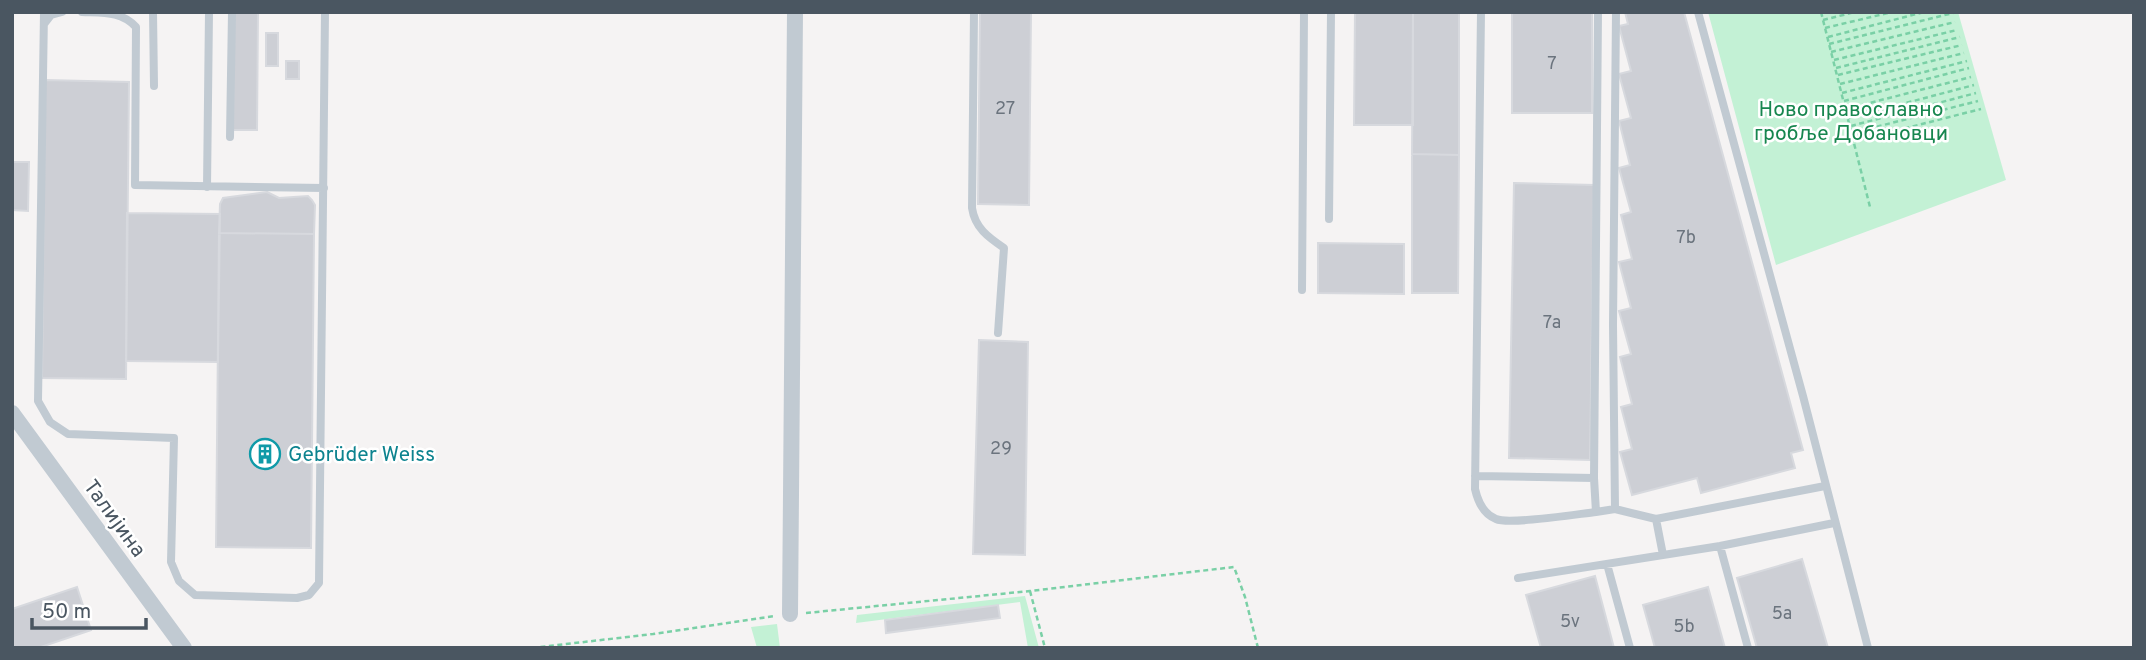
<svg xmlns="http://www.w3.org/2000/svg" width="2146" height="660" viewBox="0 0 2146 660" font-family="Overpass,sans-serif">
<rect width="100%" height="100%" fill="#f5f3f3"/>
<!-- green -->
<path fill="#c3f1d5" d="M1708,12H1958L2006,180L1776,265Z
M1025,596L1039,648H1028L1020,602L856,623L857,615Z
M777,624L780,648H757L751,627Z"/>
<!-- building -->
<path fill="#cdcfd5" stroke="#d7d9de" stroke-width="2" d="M234,12H258L257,130H233Z
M980,12H1031L1029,205L978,204Z
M1355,12H1413V125H1354Z
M1413,12H1459V155L1412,154Z
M1512,12H1592V113H1512Z
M1625,12H1684L1803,450L1791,453L1795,468L1701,493L1697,478L1632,495L1620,452L1632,449L1621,407L1632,404L1620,357L1631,354L1619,311L1631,308L1619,262L1632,259L1621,215L1631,212L1619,168L1630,165L1619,121L1631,118L1619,74L1631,71L1619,26L1628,24Z
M266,33H278V66H266Z
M286,61H299V79H286Z
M45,80L129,82L126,379L42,378Z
M1412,154L1459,155L1458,293H1412Z
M12,162H29L28,211L12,210Z
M1514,183L1594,185L1590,460L1509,458Z
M267,192L279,198L308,196L312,200L315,205L314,234L219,233L220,204L223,198Z
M127,213L220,214L218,362L126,361Z
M219,233L314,234L311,548L216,547Z
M1318,243L1404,244V294L1318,293Z
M979,340L1028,342L1025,555L973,554Z
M1802,559L1828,648H1757L1737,578Z
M1595,576L1614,648H1541L1526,595Z
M77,587L91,630L38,648H12V609Z
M1708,587L1725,648H1655L1643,605Z
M998,605L1000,618L886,633L885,620Z"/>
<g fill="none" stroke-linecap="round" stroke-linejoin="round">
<!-- path -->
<path stroke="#7ad0a6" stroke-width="2.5" stroke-dasharray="5 3.5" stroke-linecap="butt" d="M1821,12L1870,207
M1823,20L1855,12
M1825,28L1892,12
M1828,37L1924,12
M1829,44L1953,13
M1831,52L1955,22
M1834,60L1957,30
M1836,68L1960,37
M1838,75L1962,45
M1840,84L1964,53
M1842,93L1967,61
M1844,101L1969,68
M1846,109L1971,77
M1849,118L1974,85
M1851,126L1976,93
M1852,133L1978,101
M1855,141L1981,109
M1030,591L1045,648
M806,613L1030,591L1234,567L1245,597L1258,648
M532,648L653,634L775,616"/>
<!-- lane -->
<path stroke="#c1cad2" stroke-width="8" d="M44,12L38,401L50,422L68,434L174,438L171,562L179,581L195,595L297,598L309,595L319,583L325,12
M82,12C103,13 121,11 136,27L135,185L324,188
M153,12L154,86
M974,12L972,208C975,228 988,237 1004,248L998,333
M1481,12L1475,489C1478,502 1483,514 1496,519C1509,525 1578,514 1596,512L1594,478L1598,12
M1698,12L1803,396L1868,648
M44,24L51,15L62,12
M230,137L232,12
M207,187L209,12
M1329,219L1331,12
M1302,290L1304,12
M1475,476L1594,478
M1615,509L1656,519L1825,486
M1596,512L1615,509L1613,325L1616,12
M1656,519L1663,555
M1720,546L1748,648
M1607,564L1630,648
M1518,578L1720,546L1834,523"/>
<!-- street -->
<path stroke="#c1cad2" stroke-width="16" d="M12,413L184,648
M790,614L795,12"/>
</g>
<!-- icons -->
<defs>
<g id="building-ring" transform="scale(1.575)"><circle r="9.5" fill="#fff" stroke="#0f9aa8" stroke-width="1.5"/><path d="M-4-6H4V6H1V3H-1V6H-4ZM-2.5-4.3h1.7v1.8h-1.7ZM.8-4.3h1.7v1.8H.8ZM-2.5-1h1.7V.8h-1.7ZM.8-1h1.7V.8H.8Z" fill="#0f9aa8"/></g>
</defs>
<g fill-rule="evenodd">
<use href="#building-ring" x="265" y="454"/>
</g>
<g text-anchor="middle" stroke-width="5" stroke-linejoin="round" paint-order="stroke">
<!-- number labels -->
<g font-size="18" fill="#6b747e">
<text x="1552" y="69">7</text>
<text x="1005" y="114">27</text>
<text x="1686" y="243">7b</text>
<text x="1552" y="328">7a</text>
<text x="1001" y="454">29</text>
<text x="1782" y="619">5a</text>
<text x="1570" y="627">5v</text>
<text x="1684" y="632">5b</text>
</g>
<!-- park labels -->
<g font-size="21" fill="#17864f" stroke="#fff">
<text x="1851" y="116">Ново православно<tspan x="1851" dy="24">гробље Добановци</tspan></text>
</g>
<!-- culture labels -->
<g font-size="21" fill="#0d838f" stroke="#fff" text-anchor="start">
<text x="288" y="461">Gebrüder Weiss</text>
</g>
<!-- street labels -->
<g font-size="21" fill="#4a5661" stroke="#fff">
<text transform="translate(115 518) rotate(54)" y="7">Талијина</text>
</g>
</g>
<!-- border -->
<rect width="2146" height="660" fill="none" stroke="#4a5661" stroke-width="28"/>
<!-- scale -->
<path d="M32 618v10h114v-10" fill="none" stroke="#4a5661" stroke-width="3.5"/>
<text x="42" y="618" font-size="21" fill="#4a5661" stroke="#ffffff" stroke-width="5" paint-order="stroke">50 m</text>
</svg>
